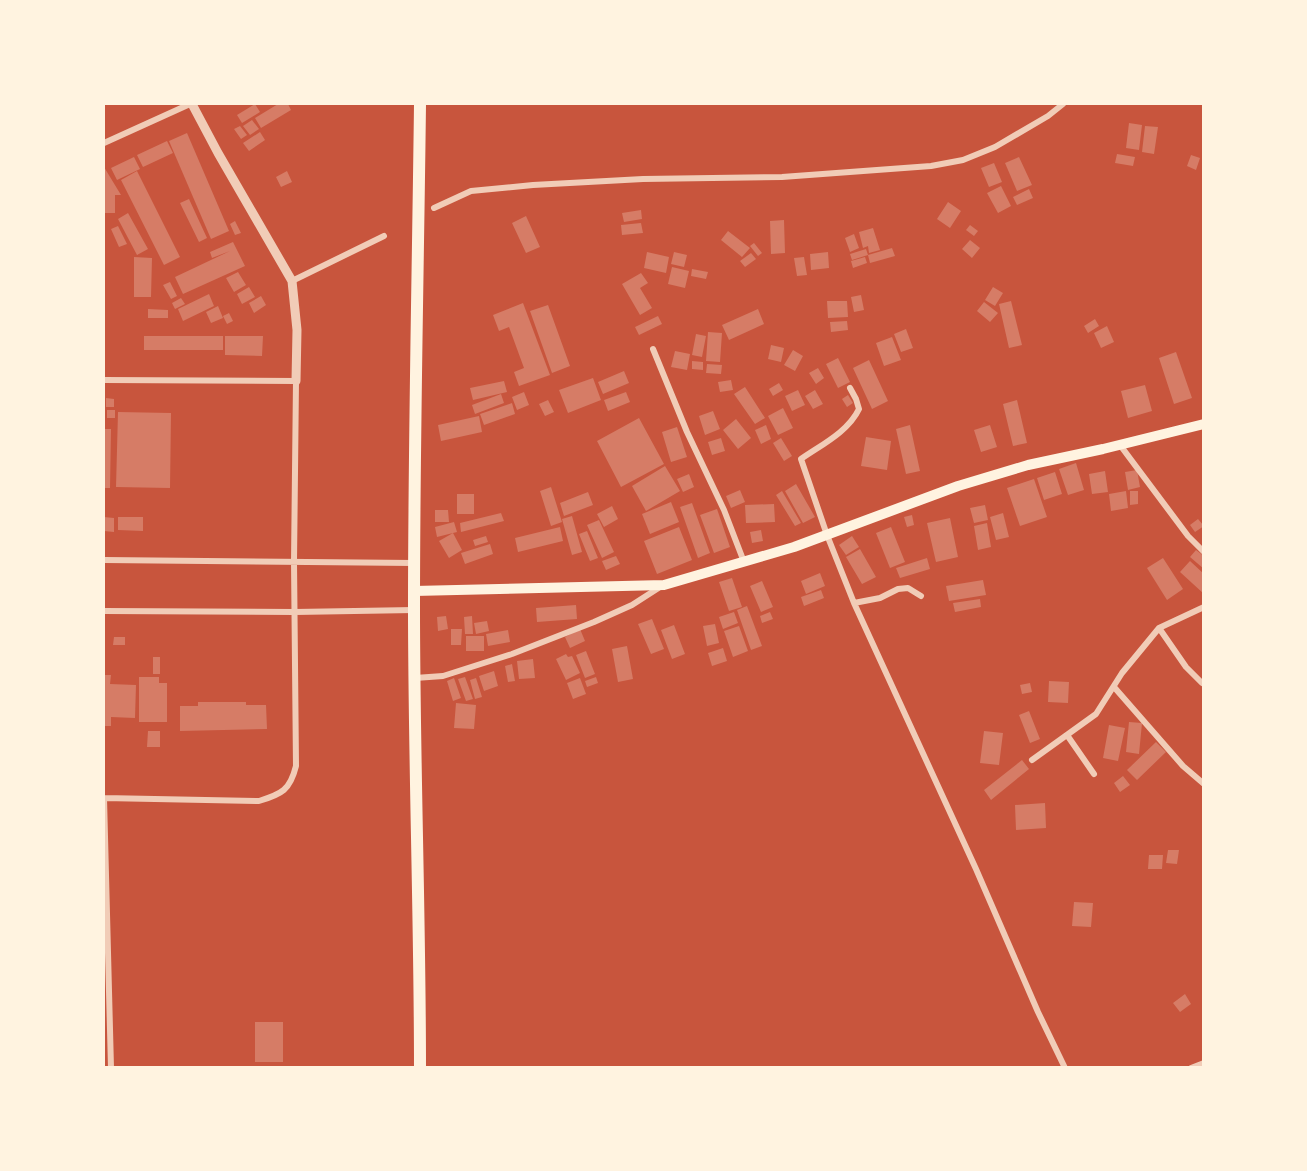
<svg xmlns="http://www.w3.org/2000/svg" width="1307" height="1171" viewBox="0 0 1307 1171" font-family="'Nunito Sans',sans-serif">
<rect width="100%" height="100%" fill="#c8553d"/>
<!-- building -->
<path fill="#d67c66" d="M255,104L260,112L242,123L237,115Z
M278,104H288L291,110L261,128L255,118Z
M252,120L259,129L250,135L243,126Z
M1129,123L1142,125L1139,150L1126,148Z
M240,126L247,135L241,139L234,129Z
M1145,126L1158,127L1154,154L1142,152Z
M260,132L265,140L249,151L243,143Z
M187,133L229,231L211,239L169,141Z
M167,141L173,153L143,167L137,155Z
M1117,154L1135,157L1133,166L1115,163Z
M1191,155L1200,158L1196,170L1187,166Z
M134,157L140,169L117,180L111,168Z
M1019,157L1032,185L1017,191L1005,163Z
M994,163L1002,182L989,187L981,168Z
M104,167L121,195H115V213H104Z
M137,171L180,257L164,265L121,180Z
M287,171L292,182L281,187L276,177Z
M1001,186L1011,206L998,213L987,193Z
M1029,189L1033,198L1017,205L1013,197Z
M189,199L207,238L199,242L180,203Z
M948,202L961,211L950,228L937,219Z
M641,210L642,219L624,222L622,213Z
M128,213L148,249L137,255L118,219Z
M526,216L540,247L526,253L512,223Z
M784,220L785,253L771,254L770,221Z
M235,221L241,233L235,235L230,224Z
M641,223L643,233L622,235L621,225Z
M970,225L978,231L974,236L966,230Z
M118,226L127,244L119,247L111,229Z
M873,228L880,250L869,253L868,246L863,248L859,232Z
M728,231L750,248L742,257L721,240Z
M854,234L859,248L850,252L845,238Z
M970,240L980,248L972,258L962,249Z
M233,242L245,266L183,294L175,277L230,251L212,258L210,252Z
M754,243L762,253L758,256L750,246Z
M892,248L895,256L870,263L868,255Z
M866,249L868,255L852,260L850,254Z
M647,252L669,257L666,273L644,268Z
M674,252L687,255L684,267L671,264Z
M828,252L829,268L811,270L810,254Z
M751,253L756,259L745,267L740,261Z
M134,257L152,258L151,297H134Z
M804,257L807,275L797,276L794,258Z
M865,257L867,263L853,268L851,261Z
M672,267L689,271L685,288L668,284Z
M692,269L708,272L706,279L691,276Z
M238,272L246,285L234,292L226,278Z
M641,273L648,283L640,288L652,308L640,315L622,284Z
M170,282L177,296L171,299L163,285Z
M249,287L255,297L242,304L237,294Z
M993,287L1003,293L995,306L985,300Z
M209,294L214,306L183,321L178,309Z
M861,295L864,310L854,312L851,297Z
M261,296L266,305L254,313L249,303Z
M181,298L185,304L175,309L172,303Z
M827,301H847L848,317L828,318Z
M1011,301L1022,345L1009,348L999,304Z
M984,302L998,313L990,322L977,311Z
M523,303L550,375L519,386L514,372L524,368L509,327L499,331L493,315Z
M548,305L570,366L552,373L530,311Z
M218,306L223,318L211,323L206,312Z
M148,309L168,310V318H148Z
M758,309L764,324L729,340L722,325Z
M229,313L233,321L227,324L223,316Z
M658,316L662,324L639,335L635,327Z
M1095,319L1099,326L1088,333L1084,326Z
M847,321L848,330L831,332L830,322Z
M1107,326L1114,342L1101,348L1094,333Z
M906,329L913,348L901,352L894,334Z
M708,332L722,333L720,362L706,361Z
M696,334L706,336L702,357L692,355Z
M144,336H223V350H144Z
M225,336H263L262,356L225,355Z
M892,337L901,360L884,366L876,343Z
M771,345L784,348L781,362L768,359Z
M793,350L803,356L795,371L784,365Z
M675,351L690,354L687,370L671,367Z
M1176,352L1192,398L1174,404L1159,358Z
M838,358L850,382L838,388L826,364Z
M869,360L888,401L872,409L853,368Z
M692,361L703,362V370L692,369Z
M707,364L722,365L721,374L706,373Z
M818,368L824,378L816,384L809,373Z
M624,371L629,383L603,394L598,382Z
M593,378L601,400L568,413L559,390Z
M731,380L733,390L720,392L718,382Z
M504,381L507,392L473,400L470,388Z
M779,383L783,390L773,396L769,389Z
M1145,385L1152,411L1128,418L1121,391Z
M745,387L765,418L755,424L734,394Z
M798,390L805,405L792,411L785,396Z
M815,390L823,404L813,409L805,396Z
M524,392L529,405L517,410L512,397Z
M626,392L630,402L608,411L604,400Z
M501,394L504,403L475,414L472,405Z
M848,395L853,403L847,407L842,399Z
M106,398L114,399V407H106Z
M548,400L554,412L545,416L539,404Z
M1017,400L1027,443L1013,446L1003,404Z
M512,403L515,414L484,425L480,414Z
M783,408L793,428L778,435L768,416Z
M107,410H115V418H107Z
M713,411L720,429L705,435L699,416Z
M118,412L171,413L170,488L116,487Z
M479,416L482,432L441,441L438,425Z
M639,418L664,464L621,487L597,441Z
M736,419L751,438L738,449L723,430Z
M766,425L771,439L761,444L755,430Z
M910,425L920,471L906,474L896,429Z
M990,425L997,447L981,452L974,430Z
M677,427L687,457L671,462L662,432Z
M104,429H111L110,488H104Z
M866,437L891,441L887,470L861,466Z
M721,438L725,451L712,455L708,442Z
M781,438L792,456L784,461L773,443Z
M1076,463L1084,490L1068,495L1059,469Z
M665,466L680,491L646,511L632,486Z
M1137,470L1140,487L1128,490L1125,472Z
M1105,471L1108,492L1092,494L1089,474Z
M1055,472L1062,494L1044,500L1037,478Z
M689,474L694,487L683,492L677,479Z
M1034,479L1047,517L1020,526L1007,488Z
M796,484L815,517L803,523L785,491Z
M551,487L562,522L551,526L540,491Z
M740,490L745,502L731,508L726,496Z
M782,491L801,523L795,526L776,495Z
M1126,491L1128,508L1111,511L1109,494Z
M1130,491H1138V504L1130,505Z
M588,492L593,505L564,516L560,503Z
M457,494H474V514H457Z
M671,502L679,522L650,534L642,514Z
M692,503L710,553L698,558L680,507Z
M774,504L775,522L746,523L745,505Z
M985,505L988,520L974,523L970,508Z
M612,506L618,519L604,527L597,514Z
M717,509L730,547L714,553L700,515Z
M435,510H448L449,522H435Z
M501,513L504,521L461,532L460,523Z
M1003,513L1009,537L996,540L990,517Z
M912,515L914,525L907,527L904,517Z
M572,516L582,552L572,555L562,519Z
M104,517L114,518V532L104,531Z
M118,517H143V531L118,530Z
M950,518L958,557L936,562L927,523Z
M1198,519L1204,526L1195,532L1190,525Z
M599,520L614,552L602,558L587,525Z
M454,522L457,532L437,537L435,527Z
M987,523L991,547L978,550L974,526Z
M560,527L563,541L518,552L515,538Z
M679,527L692,560L657,574L644,541Z
M891,527L905,562L890,568L876,533Z
M761,530L763,541L752,543L750,532Z
M587,531L598,558L590,561L579,534Z
M453,533L462,550L449,558L439,541Z
M486,536L488,542L475,546L473,540Z
M852,536L859,547L846,555L839,545Z
M490,544L493,554L465,564L461,553Z
M860,549L876,577L862,584L846,557Z
M1196,550L1204,556V569L1190,557Z
M616,556L620,564L606,570L602,561Z
M927,558L930,569L900,578L896,568Z
M1163,558L1183,589L1167,600L1147,568Z
M1190,561L1204,574V594L1180,572Z
M820,573L825,586L806,594L801,581Z
M732,578L742,607L729,611L719,582Z
M983,580L986,595L949,601L946,586Z
M762,581L773,607L761,612L750,586Z
M821,590L824,598L804,606L801,597Z
M980,599L981,607L955,612L953,603Z
M576,605L577,619L537,622L536,608Z
M747,606L762,646L751,650L737,610Z
M734,612L738,623L723,629L719,617Z
M770,612L773,619L762,623L760,616Z
M446,616L448,629L438,631L437,617Z
M472,616L473,634H465L464,617Z
M652,619L664,649L651,654L638,624Z
M487,621L489,631L476,634L474,623Z
M715,624L719,643L707,646L703,626Z
M674,625L685,654L672,659L661,630Z
M739,626L748,651L733,657L724,631Z
M451,629H462L461,645H451Z
M580,629L585,641L570,648L565,637Z
M508,630L510,642L488,646L486,634Z
M466,636H484V651H466Z
M114,637H125V645H113Z
M627,646L633,679L618,682L612,649Z
M723,648L727,661L712,666L708,653Z
M586,651L595,674L585,678L576,655Z
M566,654L568,657L572,656L580,673L566,680L556,659Z
M153,657H160V674H153Z
M533,659L535,678L519,679L517,661Z
M512,664L515,681L508,682L505,666Z
M494,671L498,686L484,691L479,676Z
M104,675H111L110,684L136,685L135,718L111,717V726H104Z
M139,677H159V683H167V722H139Z
M465,677L473,699L466,701L458,679Z
M596,677L598,683L587,687L585,681Z
M454,678L461,698L453,701L447,681Z
M476,678L482,697L475,699L470,680Z
M580,678L586,694L573,699L567,683Z
M1049,681L1069,682L1068,703L1048,702Z
M1030,683L1032,692L1022,694L1020,685Z
M198,702H246V705H266L267,729L180,731V706H198Z
M456,703L476,705L474,729L454,728Z
M1029,711L1040,739L1030,743L1019,715Z
M1129,722L1142,723L1139,754L1126,752Z
M1109,725L1125,728L1118,761L1103,758Z
M148,731H160V747H147Z
M984,731L1003,733L999,765L980,763Z
M1156,742L1166,752L1137,780L1127,770Z
M1022,760L1029,769L991,800L984,790Z
M1123,776L1130,785L1120,792L1114,783Z
M1045,803L1046,828L1016,830L1015,805Z
M1168,850H1179L1177,864L1166,863Z
M1149,855H1163L1162,869H1148Z
M1074,902L1093,903L1091,927L1072,926Z
M1185,994L1191,1004L1180,1012L1173,1003Z
M255,1022H283V1062H255Z"/>
<g fill="none" stroke-linecap="round" stroke-linejoin="round">
<!-- minor -->
<path stroke="#f1ccb7" stroke-width="6" d="M104,143L190,104
M434,208L471,191L533,185L643,179L782,177L931,166L963,160L995,147L1048,116L1063,104
M292,281L384,236
M653,349L687,432L724,510L744,562
M104,380L296,381L294,562L296,766C290,790 282,794 259,801L104,798
M850,388L856,399L859,409C848,432 821,445 801,459L827,535L854,603L976,869L1038,1012L1065,1068
M1120,445L1188,536L1204,552
M104,560L414,563
M854,603L880,598L898,589L908,588L921,596
M104,611L295,612L414,610
M1159,628L1186,667L1202,683
M415,678L443,676L512,654L594,622L632,605L660,587
M1114,687L1183,766L1204,784
M1067,735L1094,774
M1032,760L1096,714L1122,673L1159,628L1204,607
M104,798L111,1068
M1191,1068L1204,1063"/>
<!-- tertiary -->
<path stroke="#f1ccb7" stroke-width="9" d="M192,104L218,153L292,281L297,330L296,381"/>
<!-- secondary -->
<path stroke="#fff3e0" stroke-width="10" d="M414,591L664,585L794,547L958,486L1028,465L1103,449L1204,424"/>
<!-- trunk -->
<path stroke="#fff3e0" stroke-width="12" d="M420,104C418,271 414,439 414,607C414,761 420,914 420,1068"/>
</g>
<!-- border -->
<rect width="1307" height="1171" fill="none" stroke="#fff3e0" stroke-width="210"/>
</svg>
